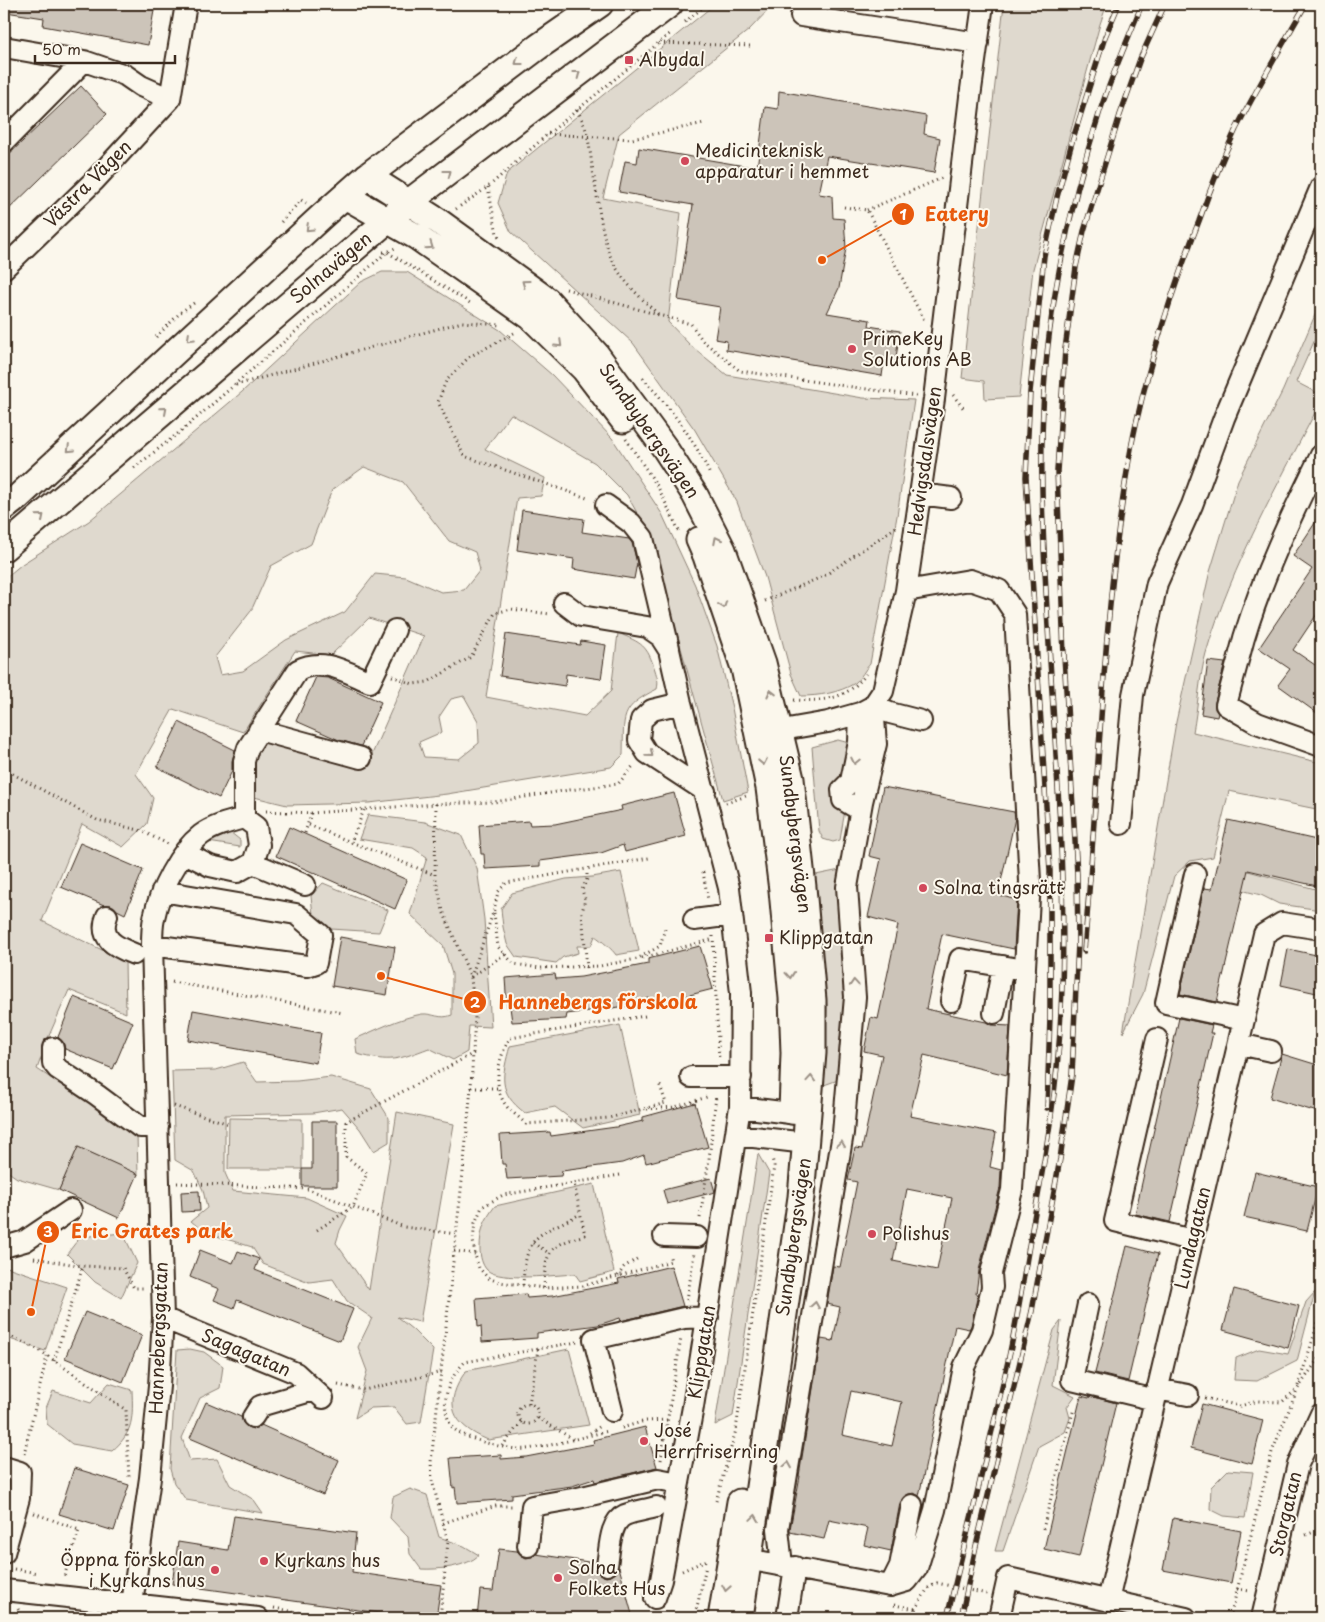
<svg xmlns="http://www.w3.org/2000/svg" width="1325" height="1622" viewBox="0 0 1325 1622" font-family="'Playpen Sans',sans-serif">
<rect width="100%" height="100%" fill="#fbf7ec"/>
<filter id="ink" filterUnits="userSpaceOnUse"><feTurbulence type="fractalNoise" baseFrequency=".02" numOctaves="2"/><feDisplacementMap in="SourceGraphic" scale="10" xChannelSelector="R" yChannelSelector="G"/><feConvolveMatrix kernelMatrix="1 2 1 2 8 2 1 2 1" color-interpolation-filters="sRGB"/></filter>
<g filter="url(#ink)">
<!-- green -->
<path fill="#dfd9ce" stroke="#8d8276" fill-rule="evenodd" d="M715,4H774L749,30L619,134L603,198L681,213L668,322L690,345L727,375L863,398L914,400L897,516L870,664C865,669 861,678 855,683C839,693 819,696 801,696L791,674L765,577L737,502L695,430L633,343L511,232L498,203L507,173Z
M1004,4H1107L1100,24L1033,269L1019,397L985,399L984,381L962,378Z
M382,272H407L500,330L552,375L612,438L662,514L695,585L717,646L732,708L748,792L723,800L650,536L627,495L595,463L511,414L485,449L545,478L541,496L517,498L486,697L585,716L611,691L618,633C642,643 647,645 655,670C657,677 659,681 657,689C619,708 624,716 623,755L611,767L447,794L369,803L287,805L254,797L253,758L262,742L366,768L424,636L369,618L331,655L295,651L243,732L173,709L136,774L153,798L147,824L123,847L82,824L42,921L125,961L126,1013L69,990L48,1038L37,1069L137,1134L138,1175L78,1147L59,1190L17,1178L4,1169V579L22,564L89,521L242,392L361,282ZM364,467L403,482L449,541L475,552L480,570L464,590L441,592L406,577L375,574L345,612L286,640L243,671L220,675L215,657L251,611L271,566L311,544L332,490ZM464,696L478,721L479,743L459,759L424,757L419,742L442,732L439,717L451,699Z
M1321,301V326L1296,382L1321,395V401C1279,483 1232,564 1206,653C1199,678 1198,706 1193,732L1321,763V810L1229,791L1213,857L1190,861L1174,876L1143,994L1123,1033L1176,722L1209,575L1238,480L1283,390Z
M838,740L849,743L845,810L840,840L833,842L823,839L819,831L812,747Z
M368,815L425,822L461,835L477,868L484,919L491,1027L469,1026L467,1052L453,1060L429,1048C397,1060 391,1063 357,1054L355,1039C376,1030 399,1018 422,1014C433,1013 440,1020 452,1015V974L443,945L410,914L427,857L413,848L359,839Z
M230,832L240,840V847L208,842L224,833Z
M1237,868L1319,890L1321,891V910L1279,904L1261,895L1229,887Z
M845,869L851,998L838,1080L824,1085L827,1006L811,876Z
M621,872L639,951L616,955C613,950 601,940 595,936L591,946H577L578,953L563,957L556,963L516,957L507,944L503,927L501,909L512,893L566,879L592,877Z
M323,883L388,910L379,932L331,929L313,915L311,896Z
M620,1025L640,1115L583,1128L555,1107L525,1113C497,1092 502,1076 510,1046Z
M243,1062L257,1082L297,1081L331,1077L371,1089L389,1118V1142L374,1151L360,1129L342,1108L313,1113L225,1115V1173L233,1191L307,1198L347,1216L340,1230L336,1243L369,1290L397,1112L454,1124L420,1322L397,1317L413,1330L433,1350L421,1422L407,1424L394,1407L371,1408L355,1418L367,1371L358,1347L372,1318L347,1301L333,1279L309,1282L263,1264L252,1247L204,1232L191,1221L207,1208L203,1190L194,1171L175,1160L172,1071L216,1070Z
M229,1118L302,1119V1169H228Z
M758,1154L769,1173L733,1416L715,1425Z
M594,1184L614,1272L580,1281L575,1274C556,1275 500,1282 487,1270C482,1265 480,1256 480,1249C480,1230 484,1221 495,1206Z
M123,1233L137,1263L121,1298L95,1282L67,1254L80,1237Z
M4,1266L67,1287L45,1351L4,1337Z
M1315,1292L1297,1361L1257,1381L1234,1380L1236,1358L1259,1349L1288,1354L1306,1302Z
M1061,1321L1053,1385L1075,1396L1067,1407L1070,1418L1065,1432L1039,1446L1003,1551H995L1054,1330Z
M190,1349L204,1352L223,1366L220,1388L200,1398L182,1438L190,1461L217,1459L230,1485L254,1500L263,1513L186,1500L174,1483L170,1469L177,1350Z
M569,1349L589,1425L488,1440C452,1425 442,1404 466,1371Z
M109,1383L132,1390C133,1417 134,1432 112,1451L72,1444L47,1424L46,1408L53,1391L91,1403Z
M1228,1470L1253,1472L1245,1518L1224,1516L1210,1509L1211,1487Z
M410,1489L427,1495L439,1537L464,1546L479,1555C467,1567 438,1570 421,1569L410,1554L408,1537L390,1518L393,1497Z"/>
<!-- building -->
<path fill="#ccc4b9" stroke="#3b2a1e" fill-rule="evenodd" d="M7,4H146L155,5L148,45L43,26L44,18L6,12Z
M81,86L107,114L4,214V159Z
M779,91L926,116L924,134L940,138L934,173L827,156L819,194L832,196L833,218L844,219L846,248L839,288L827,313L870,320L869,326L900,331L895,364L884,362L882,376L726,350L727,341L715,339L720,307L678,300L693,205L619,192L625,161L637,163L639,148L757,168L765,107L778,109Z
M522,510L584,519L582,532L629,539L632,543L637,563L634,579L573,569L574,559L517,550Z
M1321,514V608L1293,650L1321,669V716L1278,685L1290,669L1259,648L1312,569L1293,556Z
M506,634L580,645L581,641L606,645L601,679L566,674L565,686L500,676Z
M1208,661L1225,663L1215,702V709L1218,713L1217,717L1201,714Z
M316,677L328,678L381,702L361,746L339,740L296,721Z
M179,722L235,750L232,761V771L219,798L157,767Z
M883,787L1014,812L1015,818L998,895L1017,900L1014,949L942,934L926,1009L986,1022L991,1025L1010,1026L1007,1075L924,1055L910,1116L996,1133L990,1167L1001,1170L1000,1188L979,1270L976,1294H978L971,1326L969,1329L955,1326L919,1496L914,1493L909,1494L903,1498L900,1503L891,1551L864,1545L868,1528L829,1520L824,1539L790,1532V1529L800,1476H799L821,1339L833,1341L840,1307L827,1304L833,1266L840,1267L857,1182L848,1180L855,1148L862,1149L882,1055L864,1051L871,1017L878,1019L898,925L868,917L881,859L869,856ZM907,1189L952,1198L937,1270L893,1261ZM851,1391L902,1402L892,1446L842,1435Z
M674,793L686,836L625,852L623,845L601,853L540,861V866L485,869L484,854H481L479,825L529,821L530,825L555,824L622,810L621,806Z
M1228,820L1321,841V887L1248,870L1217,1002L1180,994L1204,888L1212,889Z
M289,827L407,880L395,909L276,856Z
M80,843L143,870L125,914L117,910L111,905H104L61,887Z
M340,937L395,947L387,995L332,986Z
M700,946L713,989L651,1005L649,998L627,1006L567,1014L566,1019L512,1022L510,1007H507L505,978L555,974L556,979L581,977L648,964V959Z
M1288,949L1321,956V994L1281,985Z
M74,997L133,1022L113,1069L65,1049L63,1042L58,1037Z
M193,1010L321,1033L316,1063L188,1040Z
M1179,1018L1212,1025L1210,1033H1213L1170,1222L1135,1214Z
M1282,1054L1321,1066V1113L1270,1098Z
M695,1103L708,1147L646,1163L644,1155L622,1163L562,1171L561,1176L507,1179L505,1164H502L500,1135L550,1132L551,1136L616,1127L643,1121V1117Z
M312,1121H337V1186H302V1169H312Z
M78,1147L138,1174L119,1218L59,1190Z
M1255,1172L1318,1187L1307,1231L1244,1217Z
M711,1178L715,1192L667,1204L663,1190Z
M199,1191L200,1211L182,1212L181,1192Z
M1127,1246L1158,1254L1128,1381L1095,1373Z
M200,1250L233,1263L238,1251L259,1259L255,1270L353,1309L340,1341L237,1300L234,1308L214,1300L219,1289L190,1277Z
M671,1266L683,1306L621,1321L620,1318L598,1325L537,1333V1338L482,1342L481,1326L478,1327L476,1298L526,1294L527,1298L552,1296L619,1283L618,1279Z
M1234,1289L1299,1306L1288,1348L1223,1330Z
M85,1312L142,1335L123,1382L65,1358Z
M1081,1396L1089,1398L1090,1396L1116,1403L1079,1557L1044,1549Z
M206,1402L241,1417L243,1423L247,1427L253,1429L261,1425L339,1460L323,1495L190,1438Z
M1202,1404L1263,1420L1252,1464L1191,1448Z
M645,1427L657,1467L595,1482L594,1479L572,1486L512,1494V1499L457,1503L455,1487L453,1488L450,1458L501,1455V1459L526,1457L594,1444L593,1440Z
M74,1468L129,1485L114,1531L59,1514Z
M234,1516L356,1533L352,1572L441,1585L436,1618H415L172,1584L178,1542L228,1550Z
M1173,1518L1241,1531L1231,1583L1163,1570Z
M499,1549L517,1551L521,1555L526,1558L532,1557L536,1554L595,1563L596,1569L599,1574L606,1577L611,1576L616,1573L619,1567L633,1618H477L480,1590L493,1591Z"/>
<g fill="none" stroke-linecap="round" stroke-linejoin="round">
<!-- minor casing -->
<g stroke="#3b2a1e" stroke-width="24">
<path id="minor" d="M801,16L978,43
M4,47L84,61L125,75L141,86L170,99
M170,99L186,4
M4,142L84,61
M4,268L95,180L170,99
M1321,455C1292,514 1263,575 1244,638C1238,660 1232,682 1226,705L1257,723L1321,746
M920,494L951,498
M606,505L631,523L643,538L669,648
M564,603L581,616L647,627L660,636L669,650L681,703L729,888L741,993L740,1107L693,1407L661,1580L655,1598
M681,703L652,710L641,720L639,740L647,753L705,791
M860,713L859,742L851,781L842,790L843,800L853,806L862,802L876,744L873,706L890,713L921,721
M259,730L361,758
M765,733L828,722L860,713L873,706L883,691L906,591L934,399L970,97L983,4
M244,818V761L248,748L298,670C323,657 346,672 370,682L395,630
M1121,824L1133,695L1157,583L1192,505L1224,418L1321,187
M253,863L305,885
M1195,874L1166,1003L1244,1020
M107,916C98,939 116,947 134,954
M694,920L732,915
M152,945L307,966L316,963L321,935L296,914L162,891
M951,1001L960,959L1025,970
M994,1013L1003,966
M1157,1039L1115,1221L1192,1240
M1239,1044L1271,1051
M53,1048V1063L58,1069L97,1095L140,1127H158
M691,1077H741
M740,1107L806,1115
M736,1135L806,1143
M664,1236L697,1237
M4,1247L25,1241L71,1210
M1088,1304L1072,1380L1155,1400
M163,1318L296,1373L323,1398
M1157,1389L1188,1395
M612,1411L594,1339L684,1318L708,1317
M253,1417L260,1406L314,1390
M4,1467L20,1472L19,1498L4,1553
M528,1546L532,1506L578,1498L658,1479L679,1483
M736,1557L890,1586L907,1581L917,1568L935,1510L964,1367L982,1330L992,1287L991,1273L1012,1190L1030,881L1015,614L999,590L970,580L906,591
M607,1565C610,1550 609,1522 625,1515C635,1511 646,1510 656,1507
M782,1565L778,1529L843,1133L855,997L847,887L862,802
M890,1586L900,1566L912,1505
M4,1590L258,1618
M1108,1601L1264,934L1282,923L1321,929
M130,1618L150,1478L159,1386L163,1318L152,945C152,936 152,927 154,918C159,892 179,852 201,835C213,826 229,822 244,818L256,827L259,845L253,863L237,872L210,866L185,853
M787,1618L795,1567
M999,1618L1008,1578L1186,1618
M1262,1618L1298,1464L1321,1414"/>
</g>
<!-- major casing -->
<g stroke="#3b2a1e" stroke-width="29">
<path id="major" d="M367,176L438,221L547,300L596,354L664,447L695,495L723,550L763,663L791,779L803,887L813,1000V1053L801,1197L740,1618
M345,196L417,237L531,317L584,369L623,420
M4,508L18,497L322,216L367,176L538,47L600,4
M699,540L706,556L744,668L769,788L782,890L792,998L794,1053L792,1111
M4,548L409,202L670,4
M721,1618L740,1502"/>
</g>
<!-- path -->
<path stroke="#3b2a1e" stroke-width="3" stroke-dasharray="1 4" stroke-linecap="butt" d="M685,22L707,4
M659,43L750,46
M577,110C588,128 589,144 592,165C597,192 601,238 613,262C623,282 642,299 658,314
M548,134L632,139L704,123
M488,187L497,234L500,238
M844,207L867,210L924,320
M456,209L488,187L548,134L672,32
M867,210L942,178
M281,222L301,200L306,203
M383,252H387L470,303
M566,289L691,324L703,341L740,371L916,396
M514,333L469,357L446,381L438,402L464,456L590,499
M156,337L181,312L194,303
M643,378C669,407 695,439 710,475
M236,385L462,322L502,325
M953,395L964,409
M626,439L658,487L679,531
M134,468L185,428L387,252L395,248
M765,601L824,576L896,527
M392,676L413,684L428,682L471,657L495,613L511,609L550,614
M794,700C823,702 848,699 866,674
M4,769L97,820L139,830L168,844
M726,803L749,795
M436,804L435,875L443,911L471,978L475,1016L471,1088L463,1172L431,1462L432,1480L448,1542L440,1618
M364,810L351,842L435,875
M266,811L311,813L436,804L494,802L569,790L618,784L634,765
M309,825L351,842
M305,833L311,813
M703,872L708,900
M494,913L498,947L514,964L540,968L600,966L637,959L660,946L666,925
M713,936L719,1060
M642,958L714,939
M587,968L582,913L585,899L582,890L587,879V870
M471,977L494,910L498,892L506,883L649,858
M471,977L505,954
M172,982L343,1013
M645,1016L510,1038C498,1058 491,1088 508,1108C513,1113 520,1118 526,1124L609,1118L666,1103L659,1083
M471,1088H498
M174,1106L229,1124
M647,1109L675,1107L707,1097
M620,1175L503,1195L482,1207L475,1223L473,1240L475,1255L479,1268L488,1278L499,1282L544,1288L583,1286L671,1261L669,1254
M177,1183L308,1189L404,1227L456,1234
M700,1218L709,1159L716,1096
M317,1230L353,1207L367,1173L346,1157V1122L474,1053
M533,1243L549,1253
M454,1251L475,1254
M34,1258L83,1266L123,1268L134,1288H145
M618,1276L624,1267L640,1257
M523,1285C524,1269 525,1248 538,1237C546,1229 570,1220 580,1214
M544,1288C545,1250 549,1246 585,1235L574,1183
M687,1300L694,1254
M4,1333L39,1350L126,1410L129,1480
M577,1342L465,1362C452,1374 443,1393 446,1411C447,1416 449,1424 453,1428C463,1439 512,1451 526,1449C553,1446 581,1437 608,1431
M54,1361L83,1266
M338,1385L364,1390L442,1372
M1298,1386L1314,1336L1321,1302
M1205,1398L1240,1406L1258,1401L1282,1402L1295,1391
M518 1414a10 10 0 1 1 20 0a10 10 0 1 1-20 0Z
M529,1404L538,1349
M538,1418L573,1439
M622,1428L645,1421L668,1420
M590,1433L602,1425
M502,1446L522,1421
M24,1454L47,1356
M661,1460L681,1338
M716,1501L736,1430L774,1166L772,1158
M34,1513L79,1530L64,1577
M443,1523L496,1506H514
M1043,1529L1074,1408
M1306,1535L1321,1529
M14,1569L38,1573
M682,1571L707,1560
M1237,1589L1250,1591
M894,1605L916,1609
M274,1608L329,1618
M18,1609L20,1613L19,1618
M692,1618L697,1607L706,1566
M910,1618L928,1588L937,1583L987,1594
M1230,1618L1272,1452L1297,1390L1321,1355"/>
<!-- minor -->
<use href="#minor" stroke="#fbf7ec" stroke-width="20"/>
<!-- major -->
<use href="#major" stroke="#fbf7ec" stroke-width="25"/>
<!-- rail casing -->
<g stroke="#3b2a1e" stroke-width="5.5">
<path id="rail" d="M1084,951C1100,782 1101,611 1132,443C1147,368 1171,293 1199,221C1210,190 1222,159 1236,129C1258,87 1282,45 1306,4
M1047,1108L1050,1017V871L1026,477L1030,392L1044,256L1057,197L1072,142L1105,37L1119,4
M947,1618C967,1533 989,1447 1008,1361C1017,1321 1023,1280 1030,1240C1044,1164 1058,1089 1061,1011C1068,871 1053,731 1046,591C1043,531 1040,471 1043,410C1047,308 1069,208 1100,111C1112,75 1128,39 1142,4
M961,1618L976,1546L1032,1311L1060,1159L1072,1075L1078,942L1077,874L1064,656L1057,471L1065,349L1076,267L1084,231L1120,115L1140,59L1165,4"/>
</g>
<!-- rail -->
<use href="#rail" stroke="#fbf7ec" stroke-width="4" stroke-dasharray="11" stroke-linecap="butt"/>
</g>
<!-- one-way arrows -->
<defs><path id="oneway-chevron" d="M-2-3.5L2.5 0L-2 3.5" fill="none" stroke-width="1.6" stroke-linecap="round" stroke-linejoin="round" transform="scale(1.25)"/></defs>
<g stroke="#9b9085">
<use href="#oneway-chevron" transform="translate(518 62) rotate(143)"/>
<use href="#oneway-chevron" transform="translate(577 74) rotate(-37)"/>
<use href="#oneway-chevron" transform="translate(448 173) rotate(-37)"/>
<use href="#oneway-chevron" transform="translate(309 228) rotate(137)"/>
<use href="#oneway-chevron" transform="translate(430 246) rotate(35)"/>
<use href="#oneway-chevron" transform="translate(525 283) rotate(-144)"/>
<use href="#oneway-chevron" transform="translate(190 338) rotate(137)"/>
<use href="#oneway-chevron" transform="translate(559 344) rotate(44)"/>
<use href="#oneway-chevron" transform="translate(164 410) rotate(-41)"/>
<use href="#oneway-chevron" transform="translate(70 449) rotate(137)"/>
<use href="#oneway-chevron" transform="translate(41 517) rotate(-40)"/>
<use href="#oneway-chevron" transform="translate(717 540) rotate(-117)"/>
<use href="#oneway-chevron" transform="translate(723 605) rotate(71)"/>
<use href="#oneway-chevron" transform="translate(771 693) rotate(-104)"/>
<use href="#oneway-chevron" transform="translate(650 754) rotate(41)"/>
<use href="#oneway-chevron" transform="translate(855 761) rotate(102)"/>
<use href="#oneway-chevron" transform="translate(763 762) rotate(79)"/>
<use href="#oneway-chevron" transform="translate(790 975) rotate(85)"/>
<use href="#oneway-chevron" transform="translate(854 983) rotate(-94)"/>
<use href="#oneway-chevron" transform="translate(811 1079) rotate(-86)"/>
<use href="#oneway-chevron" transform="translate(841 1144) rotate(-82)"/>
<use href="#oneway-chevron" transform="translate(815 1305) rotate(-81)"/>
<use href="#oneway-chevron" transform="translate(788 1465) rotate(-81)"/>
<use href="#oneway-chevron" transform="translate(755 1518) rotate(-82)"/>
<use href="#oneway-chevron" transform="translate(726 1588) rotate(100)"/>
</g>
</g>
<!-- markers -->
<g fill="#d1495b" stroke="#fbf7ec" stroke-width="2">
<rect x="624" y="55" width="10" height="10" rx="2.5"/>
<circle cx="685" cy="161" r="5"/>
<circle cx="852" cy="349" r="5"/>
<circle cx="923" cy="888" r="5"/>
<rect x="764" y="933" width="10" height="10" rx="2.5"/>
<circle cx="872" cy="1234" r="5"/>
<circle cx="644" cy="1441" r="5"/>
<circle cx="264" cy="1561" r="5"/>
<circle cx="215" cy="1570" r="5"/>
<circle cx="558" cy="1578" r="5"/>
</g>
<g text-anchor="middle" stroke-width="4" stroke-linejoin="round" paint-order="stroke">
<!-- poi labels -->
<g font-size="18" fill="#3b2a1e" stroke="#fbf7ec" text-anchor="start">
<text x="639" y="66">Albydal</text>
<text x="695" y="157">Medicinteknisk<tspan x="695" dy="21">apparatur i hemmet</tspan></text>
<text x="862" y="345">PrimeKey<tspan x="862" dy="21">Solutions AB</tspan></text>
<text x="933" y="894">Solna tingsrätt</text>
<text x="779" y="944">Klippgatan</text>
<text x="882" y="1240">Polishus</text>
<text x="654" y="1437">José<tspan x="654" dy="21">Herrfriserning</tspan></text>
<text x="205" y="1566" text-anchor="end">Öppna förskolan<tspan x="205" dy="21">i Kyrkans hus</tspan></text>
<text x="274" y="1567">Kyrkans hus</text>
<text x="568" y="1574">Solna<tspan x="568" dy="21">Folkets Hus</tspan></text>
</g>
<!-- street labels -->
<g font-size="18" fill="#3b2a1e" stroke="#fbf7ec">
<text transform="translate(88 184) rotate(-45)" y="6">Västra Vägen</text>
<text transform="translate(331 268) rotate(-40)" y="6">Solnavägen</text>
<text transform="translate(649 431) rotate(55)" y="6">Sundbybergsvägen</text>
<text transform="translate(925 461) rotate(-82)" y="6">Hedvigsdalsvägen</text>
<text transform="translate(795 834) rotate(83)" y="6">Sundbybergsvägen</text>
<text transform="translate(794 1237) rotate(-82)" y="6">Sundbybergsvägen</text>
<text transform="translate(1193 1238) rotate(-77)" y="6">Lundagatan</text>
<text transform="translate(159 1338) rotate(-88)" y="6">Hannebergsgatan</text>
<text transform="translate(702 1352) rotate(-81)" y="6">Klippgatan</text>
<text transform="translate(246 1353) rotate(23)" y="6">Sagagatan</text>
<text transform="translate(1286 1514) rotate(-77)" y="6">Storgatan</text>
</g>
</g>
<!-- callouts -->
<path fill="none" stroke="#e8590c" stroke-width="2" d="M822 260L903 214M381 976L475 1002M31 1312L48 1232"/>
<g fill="#e8590c" stroke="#fbf7ec" stroke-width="2">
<circle cx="822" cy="260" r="5"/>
<circle cx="381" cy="976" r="5"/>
<circle cx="31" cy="1312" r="5"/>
<circle cx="903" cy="214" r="12"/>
<circle cx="475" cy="1002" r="12"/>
<circle cx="48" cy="1232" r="12"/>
</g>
<g font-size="15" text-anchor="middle" font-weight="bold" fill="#fff">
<text x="903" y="220">1</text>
<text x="475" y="1008">2</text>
<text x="48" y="1237">3</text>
</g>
<g font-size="19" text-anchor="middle" font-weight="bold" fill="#e8590c" stroke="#fbf7ec" stroke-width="4" stroke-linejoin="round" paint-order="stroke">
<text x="957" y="221">Eatery</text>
<text x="598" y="1009">Hannebergs förskola</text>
<text x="152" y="1238">Eric Grates park</text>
</g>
<!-- margin -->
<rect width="1325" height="1622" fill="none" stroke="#fbf7ec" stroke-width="20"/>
<rect x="10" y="10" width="1305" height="1602" fill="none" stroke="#3b2a1e" stroke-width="2" filter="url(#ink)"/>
<!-- scale -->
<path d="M35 55v8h140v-8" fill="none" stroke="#3b2a1e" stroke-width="2.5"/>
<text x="42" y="55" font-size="15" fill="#3b2a1e" stroke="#fbf7ec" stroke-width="4" paint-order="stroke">50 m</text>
</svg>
